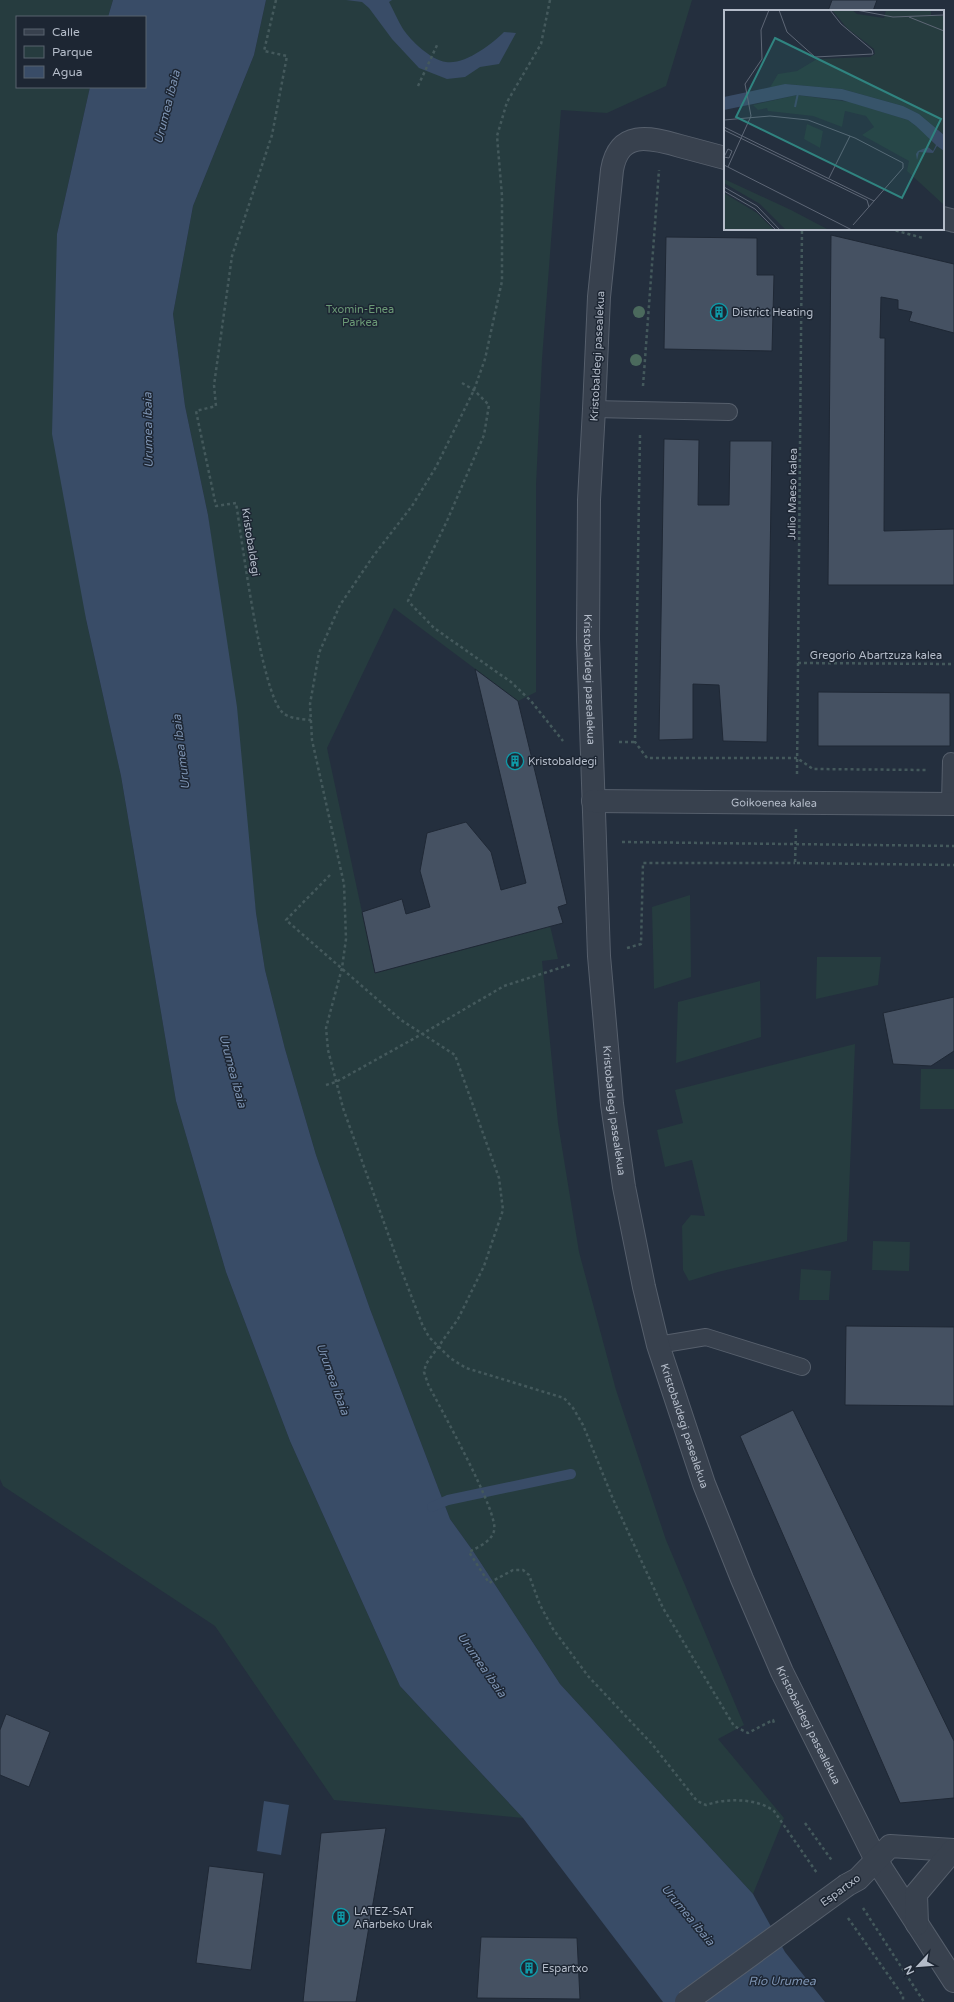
<svg xmlns="http://www.w3.org/2000/svg" width="954" height="2002" viewBox="0 0 954 2002" font-family="'Varela Round',sans-serif">
<rect width="100%" height="100%" fill="#242f3e"/>
<!-- green -->
<path fill="#263c3f" d="M0,0H113L108,17H17V87H90L57,234L86,619L121,776L176,1101L226,1272L290,1441L400,1686L523,1818L334,1800L215,1626L3,1486L0,1479Z
M266,0H692L666,86L607,113L561,110L542,359L536,485V692L518,701L394,608L327,748L375,973L550,926L558,959L542,961L558,1123L579,1252L616,1390L666,1540L744,1725L718,1739L784,1818L753,1894L560,1684L473,1551L450,1519L370,1309L316,1155L285,1049L265,970L256,913L208,515L185,406L173,314L193,206L254,55Z
M690,895L691,977L654,989L652,907Z
M817,957H881L878,985L816,999Z
M760,981L761,1037L676,1063L678,1002Z
M855,1044L847,1241L718,1272L689,1281L683,1270L682,1226L691,1215L705,1216L692,1160L665,1167L657,1130L683,1123L675,1090Z
M921,1069H954V1109H920Z
M873,1241L910,1242L909,1271L872,1270Z
M801,1269L831,1271L829,1300H799Z"/>
<!-- water -->
<path fill="#394c67" d="M113,0H266L254,55L193,206L173,314L185,406L208,515L237,707L256,913L265,970L285,1049L316,1155L370,1309L450,1519L473,1551L560,1684L753,1894L785,1952L825,2002H663L523,1818L400,1686L290,1441L226,1272L176,1101L121,776L86,619L52,434L57,234L90,87H145V17H108Z
M346,0H392L389,2C394,11 398,21 403,29C411,41 431,60 446,62C465,65 492,44 504,32L516,33L499,64L480,67L465,77L447,79L419,68L392,39L369,8L362,2Z
M264,1801L289,1805L281,1855L257,1851Z"/>
<g fill="none" stroke-linecap="round" stroke-linejoin="round">
<!-- stream -->
<path stroke="#394c67" stroke-width="10" d="M432,1507L448,1500L571,1474"/>
</g>
<!-- building -->
<path fill="#455162" stroke="#1f2835" d="M832,0H877L873,11H828Z
M831,235L954,264V333L909,321L912,312L898,309V300L881,297L880,338H885L884,531L954,529V585H828Z
M666,237L757,238V275H774L772,351L664,349Z
M664,439L699,440L698,505H729L730,441H772L767,742L723,741L719,685L693,684V739L659,740Z
M475,669L518,701L567,904L558,907L563,923L375,973L362,912L402,899L406,914L430,907L420,871L427,833L466,822L491,852L501,890L526,883Z
M818,692L950,693V746H818Z
M954,997V1051L931,1066L893,1064L883,1013Z
M846,1326L954,1327V1406L845,1405Z
M793,1410L954,1741V1798L900,1803L740,1436Z
M6,1714L50,1732L29,1787L0,1775V1730Z
M386,1828L356,2002H303L321,1833Z
M209,1866L264,1873L251,1970L196,1963Z
M481,1937L577,1938L580,1999L477,1998Z"/>
<g fill="none" stroke-linecap="round" stroke-linejoin="round">
<!-- lane casing -->
<g stroke="#565f6c" stroke-width="18">
<path id="lane" d="M594,409L729,412
M950,803L951,761
M658,1345L706,1337L802,1367"/>
</g>
<!-- street casing -->
<g stroke="#565f6c" stroke-width="24">
<g id="street">
<path id="s1" d="M725,158C710,154 695,150 680,146C649,137 619,130 612,170L599,297L594,409L589,500L588,639L599,956L612,1104L624,1187L644,1287L658,1345L704,1484L742,1579L782,1672L876,1860L954,1981"/>
<path d="M943,218L954,221"/>
<path id="s2" d="M593,801L954,804"/>
<path d="M847,1885L858,1879L890,1846L954,1850"/>
<path d="M917,1924L916,1894L953,1850"/>
</g>
</g>
<!-- path -->
<path stroke="#44595c" stroke-width="2.5" stroke-dasharray="3 3" stroke-linecap="butt" d="M276,0L264,51L287,56L272,135L232,256L214,385L216,406L196,411L216,506L236,503C242,540 261,691 282,712C289,719 302,719 311,720
M550,0L541,44L507,102L497,136L502,196V281L485,359L474,390L436,467L412,506L374,555L340,605L319,653L310,704L312,740L344,884L346,939L342,968L326,1028L328,1050L343,1108L396,1256L422,1324L429,1337L450,1358L466,1368L564,1398L573,1408L583,1425L613,1499L663,1608L734,1726L748,1733L773,1720L774,1723
M418,86L438,43
M890,229L923,238
M462,383L474,390L489,405L484,435L447,521L408,601L434,628L511,682L531,701L563,741
M643,386L659,170
M640,435L635,742L647,758H797L813,769L926,770
M798,663L954,664
M619,742H635
M797,774L802,229
M796,829L795,863L954,865
M622,842L954,846
M330,875L286,920L401,1020L455,1055L499,1178L503,1210L484,1266L458,1319L426,1364L424,1372L428,1384C439,1406 500,1514 494,1531C491,1542 478,1547 469,1552L489,1583L513,1570H523L529,1575L540,1605L553,1629L588,1676L652,1744L697,1801L706,1805C726,1798 757,1798 774,1811L817,1873
M627,948L641,944L643,863H795
M326,1085L336,1082L422,1034L504,986L572,964
M805,1823L833,1862
M863,1908L924,2002
M848,1918L903,1996V2002"/>
<!-- lane -->
<use href="#lane" stroke="#38414e" stroke-width="16"/>
<!-- street -->
<use href="#street" stroke="#38414e" stroke-width="22"/>
<!-- street-bridge casing -->
<g stroke="#565f6c" stroke-width="24" stroke-linecap="butt">
<path id="street-bridge" d="M686,2002L847,1885"/>
</g>
<!-- street-bridge -->
<use href="#street-bridge" stroke="#38414e" stroke-width="22"/>
</g>
<!-- trees -->
<g fill="#4b6a5d">
<circle cx="639" cy="312" r="6"/>
<circle cx="636" cy="360" r="6"/>
</g>
<!-- icons -->
<defs>
<g id="building-ring" transform="scale(0.9)"><circle r="9.5" fill="#1d2633" stroke="#0f9aa8" stroke-width="1.5"/><path d="M-4-6H4V6H1V3H-1V6H-4ZM-2.5-4.3h1.7v1.8h-1.7ZM.8-4.3h1.7v1.8H.8ZM-2.5-1h1.7V.8h-1.7ZM.8-1h1.7V.8H.8Z" fill="#0f9aa8"/></g>
</defs>
<g fill-rule="evenodd">
<use href="#building-ring" x="719" y="312"/>
<use href="#building-ring" x="515" y="761"/>
<use href="#building-ring" x="341" y="1917"/>
<use href="#building-ring" x="529" y="1968"/>
</g>
<g text-anchor="middle" stroke-width="3" stroke-linejoin="round" paint-order="stroke">
<!-- park labels -->
<g font-size="11" fill="#6b9a76" stroke="#1d2633">
<text x="360" y="313">Txomin-Enea<tspan x="360" dy="13">Parkea</tspan></text>
</g>
<!-- poi labels -->
<g font-size="11" fill="#b4bcc9" stroke="#1d2633" text-anchor="start">
<text x="732" y="316">District Heating</text>
<text x="528" y="765">Kristobaldegi</text>
<text x="354" y="1915">LATEZ-SAT<tspan x="354" dy="13">Añarbeko Urak</tspan></text>
<text x="542" y="1972">Espartxo</text>
</g>
<!-- street labels -->
<g font-size="11" fill="#b4bcc9" stroke="#1d2633">
<text transform="translate(597 356) rotate(-87)" y="4">Kristobaldegi pasealekua</text>
<text transform="translate(792 494) rotate(-89)" y="4">Julio Maeso kalea</text>
<text transform="translate(251 542) rotate(81)" y="4">Kristobaldegi</text>
<text x="876" y="659">Gregorio Abartzuza kalea</text>
<text dy="4" stroke="none"><textPath href="#s1" startOffset="643">Kristobaldegi pasealekua</textPath></text>
<text dy="4" stroke="none"><textPath href="#s2" startOffset="181">Goikoenea kalea</textPath></text>
<text dy="4" stroke="none"><textPath href="#s1" startOffset="1075">Kristobaldegi pasealekua</textPath></text>
<text dy="4" stroke="none"><textPath href="#s1" startOffset="1399">Kristobaldegi pasealekua</textPath></text>
<text dy="4" stroke="none"><textPath href="#s1" startOffset="1723">Kristobaldegi pasealekua</textPath></text>
<text transform="translate(840 1890) rotate(-36)" y="4">Espartxo</text>
</g>
<!-- water labels -->
<g font-size="12" font-style="italic" fill="#7c92b1" stroke="#1d2633">
<text transform="translate(167 107) rotate(-76)" y="4">Urumea ibaia</text>
<text transform="translate(148 430) rotate(-91)" y="4">Urumea ibaia</text>
<text transform="translate(181 752) rotate(-97)" y="4">Urumea ibaia</text>
<text transform="translate(233 1071) rotate(75)" y="4">Urumea ibaia</text>
<text transform="translate(333 1379) rotate(70)" y="4">Urumea ibaia</text>
<text transform="translate(482 1665) rotate(55)" y="4">Urumea ibaia</text>
<text transform="translate(688 1915) rotate(50)" y="4">Urumea ibaia</text>
<text x="782" y="1985">Río Urumea</text>
</g>
</g>
<!-- overview -->
<g transform="translate(724 10)">
<rect width="220" height="220" fill="#242f3e"/>
<path d="M108,0H128L133,4L160,8L162,0H207V6H220V125L195,104L179,96L118,79L61,74L45,79L54,64L73,61L93,49L146,47L151,44L150,39L123,18ZM73,85L126,92L184,110L192,116L220,141V195L183,161L185,151L138,125L150,117L142,106L121,101L118,117L89,106L44,101L43,98L34,100L29,95ZM83,114L99,121L96,138L80,129ZM0,169L67,200L105,220H62L36,194L0,173ZM0,183L33,203L50,220H0Z" fill="#263c3f"/>
<path d="M61,74L118,79L179,96L195,104L220,125V141L213,136L209,143L195,142L193,150L192,144L194,141L204,137L209,141L212,135L192,116L184,110L118,90L73,85L0,100V87Z" fill="#394c67"/>
<path fill="none" stroke="#394c67" stroke-width="2" d="M71,97L74,83"/>
<path fill="none" stroke="#5e6776" stroke-width="1" d="M55,0L63,22L91,47L149,44L148,40L117,14L106,0M132,0L169,7L220,5M185,7L220,21M27,106L21,74L38,49L37,20L45,0M0,110L46,106L84,110L131,128L179,153V158L129,215M0,117L150,191M0,120L143,190L145,197M4,139L8,141L5,148L0,147ZM0,155L128,220M4,157L27,106M105,168L126,126M0,177L33,196L56,220M0,181L31,199L52,220"/>
<path fill="#308480" fill-opacity="0.15" stroke="#308480" stroke-width="2" d="M51,28L217,109L178,188L12,107Z"/>
<rect width="220" height="220" fill="none" stroke="#b4bcc9" stroke-width="2"/>
</g>
<!-- legend -->
<rect x="16" y="16" width="130" height="72" fill="#1d2633" stroke="#59626f"/>
<rect x="24" y="29" width="20" height="6" fill="#38414e" stroke="#59626f"/>
<text x="52" y="36" font-size="12" fill="#b4bcc9">Calle</text>
<rect x="24" y="46" width="20" height="12" fill="#263c3f" stroke="#59626f"/>
<text x="52" y="56" font-size="12" fill="#b4bcc9">Parque</text>
<rect x="24" y="66" width="20" height="12" fill="#394c67" stroke="#59626f"/>
<text x="52" y="76" font-size="12" fill="#b4bcc9">Agua</text>
<!-- north arrow -->
<g transform="translate(918 1966) rotate(244)" stroke="#1d2633" stroke-width="3" paint-order="stroke">
<path d="M0-3L7 15L0 10L-7 15Z" fill="#b4bcc9"/>
<text y="-6" font-size="11" font-weight="bold" text-anchor="middle" fill="#b4bcc9">N</text>
</g>
</svg>
